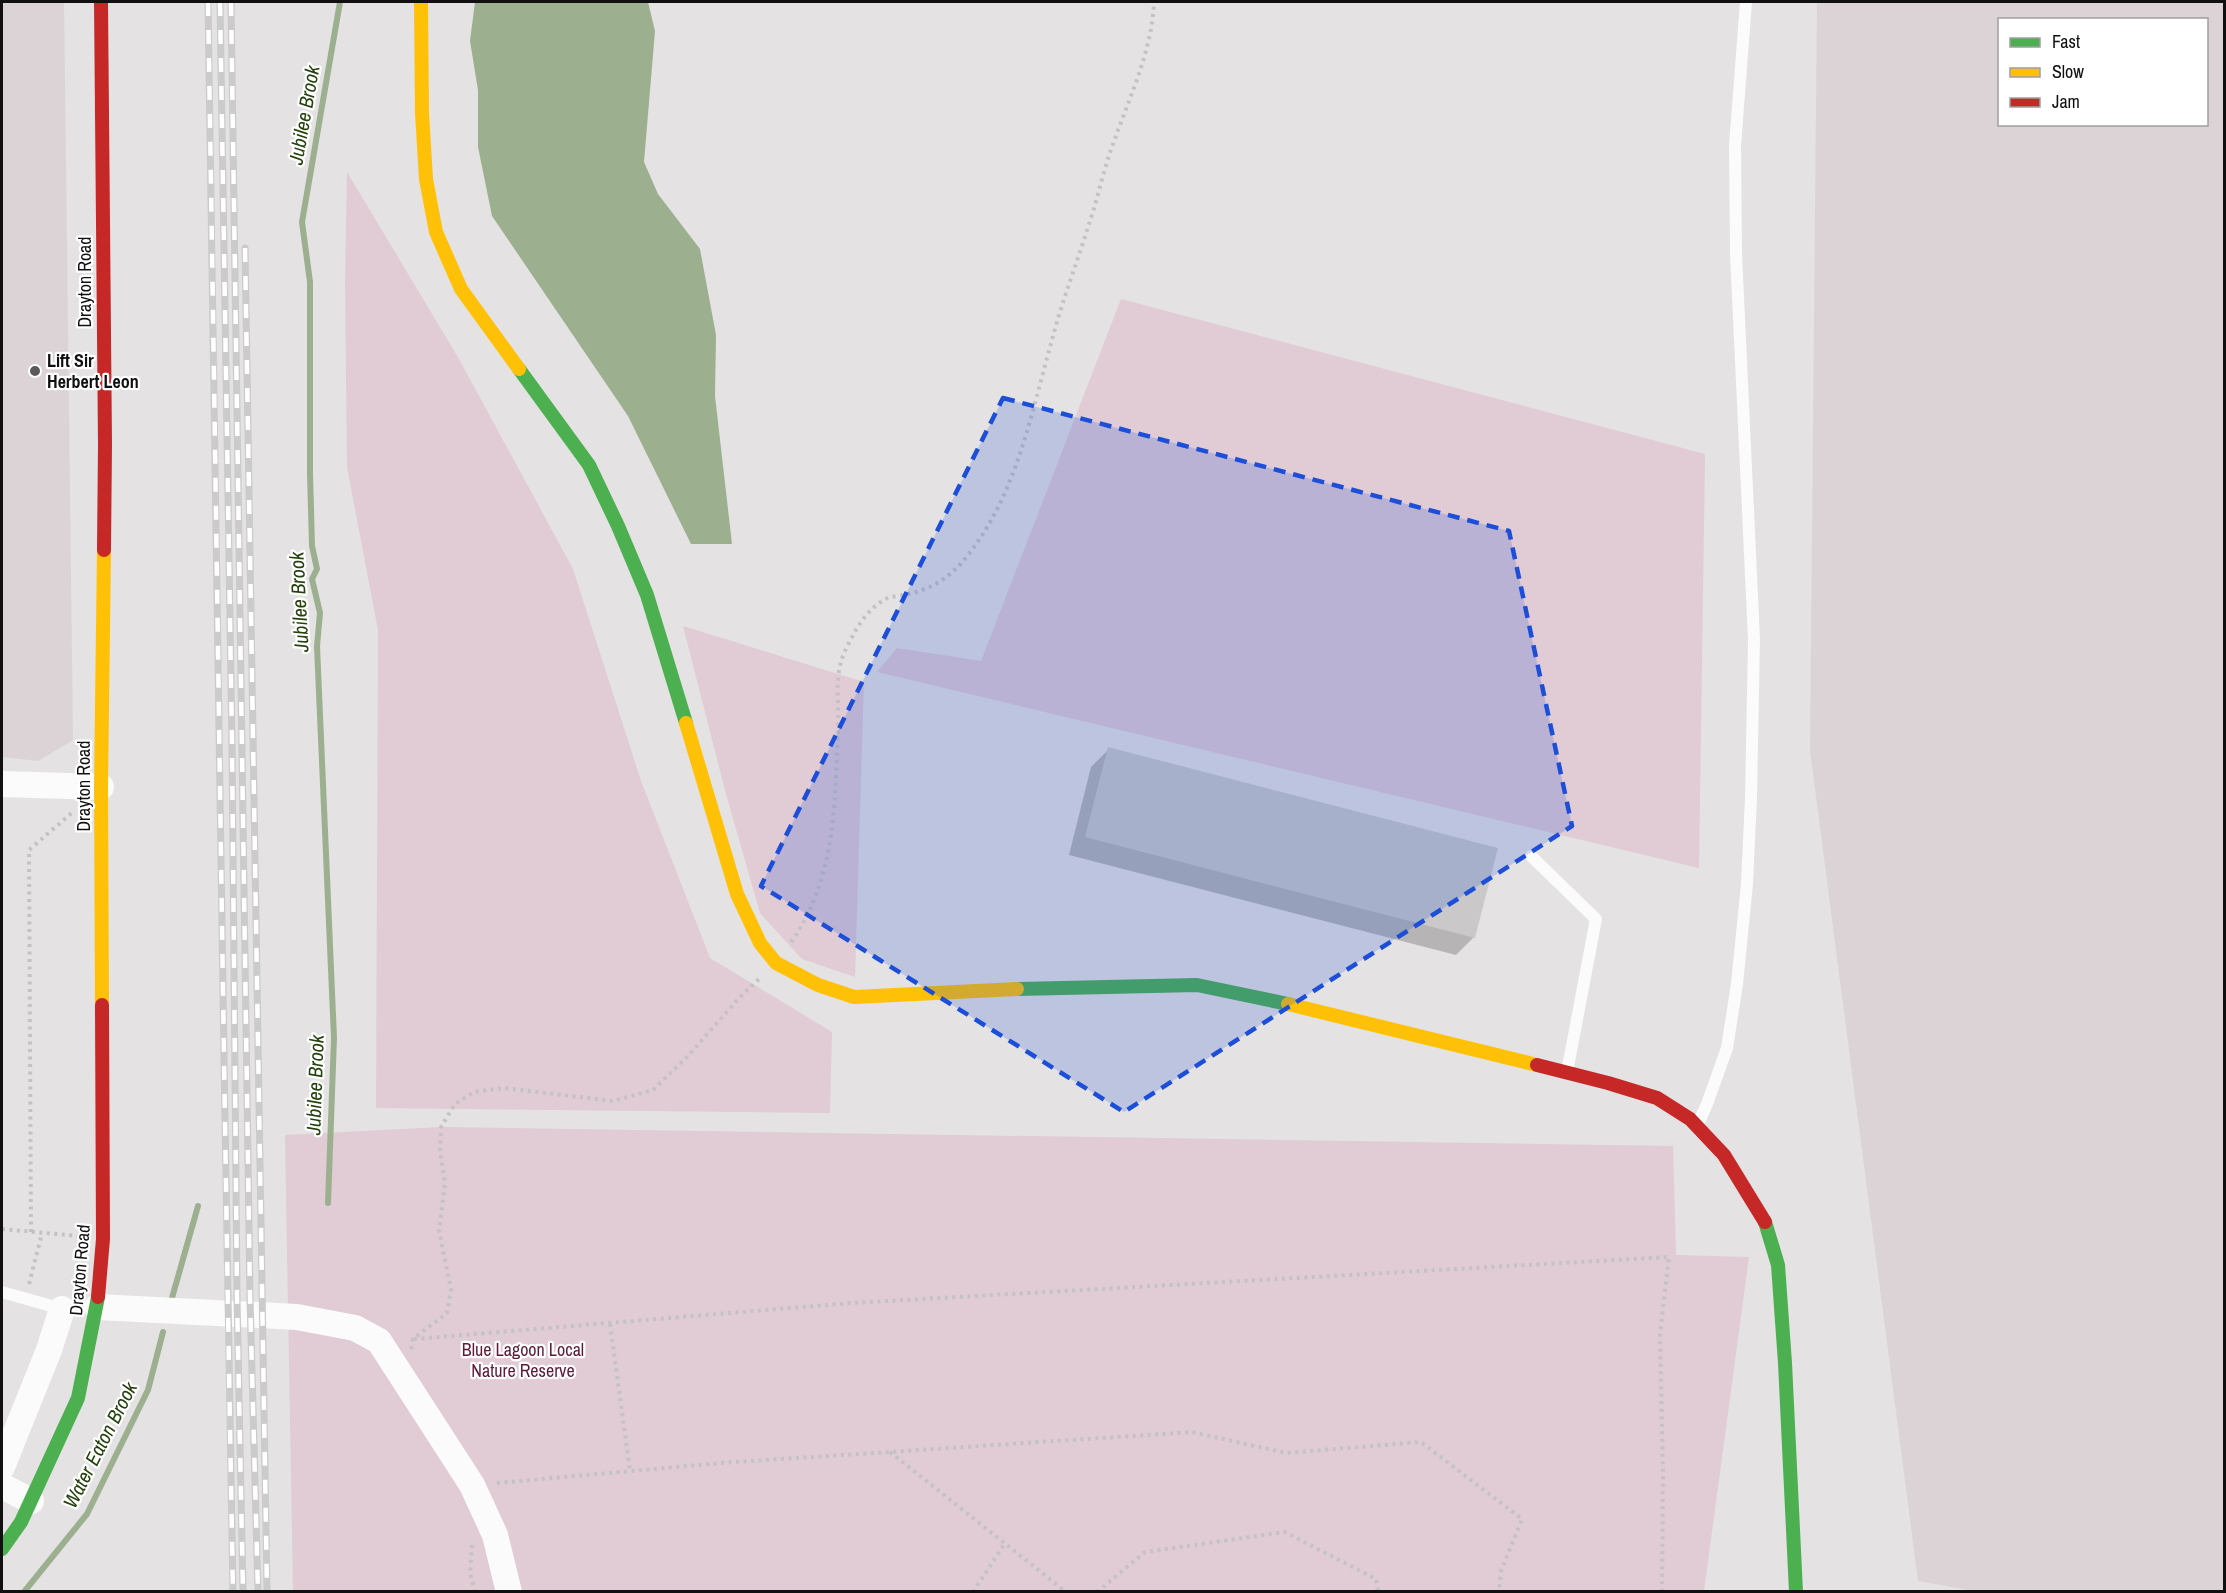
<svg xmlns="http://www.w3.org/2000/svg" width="2226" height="1593" viewBox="0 0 2226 1593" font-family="'Archivo Narrow',sans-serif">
<rect width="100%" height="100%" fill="#e4e2e3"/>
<!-- built -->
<path fill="#dbd3d6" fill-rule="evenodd" d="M2,2H64L73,740L38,761L2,757Z
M1817,2H2224V1591L1980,1592L1918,1581L1810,750ZM2000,20H2206V124H2000Z"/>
<!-- green -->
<path fill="#e1cbd4" d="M347,172L459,359L573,569L641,781L710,958L832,1032L830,1113L376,1108L378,630L347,467L345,280Z
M1121,299L1705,454L1699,868L877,672L897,648L981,661Z
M683,626L864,682L855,977L802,959L760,913L726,794Z
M441,1127L1673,1146L1676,1255L1749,1257L1704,1591H293L285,1135Z"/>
<!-- water -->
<path fill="#9cb090" d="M475,2H648L655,31L644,162L658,194L700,249L716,335L715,396L732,544H691L628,416L492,216L478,147V90L470,41Z"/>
<!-- shadow -->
<path fill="#0003" d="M1109,749L1474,937L1456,955L1069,855L1091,767Z"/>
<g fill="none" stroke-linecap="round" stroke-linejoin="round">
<!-- stream -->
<path stroke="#9cb090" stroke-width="6" d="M328,1203L334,1038L317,646L320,613L312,579L317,569L312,546L310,473V282L302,222L340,2
M172,1298L198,1206
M24,1592L87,1514L148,1390L163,1332"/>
</g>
<!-- building -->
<path fill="#cac8c9" d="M1108,747L1498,848L1475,938L1085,837Z"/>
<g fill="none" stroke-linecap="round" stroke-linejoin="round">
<!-- path -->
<path stroke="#c4c3c3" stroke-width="4" stroke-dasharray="3 4.5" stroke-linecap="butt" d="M791,942C837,877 835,800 838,724C839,698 834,675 845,651C854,632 864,613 882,601C889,596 900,596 908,594C934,588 951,577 968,555C1017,493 1031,414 1052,340C1062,301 1077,263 1089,224C1097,201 1102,176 1110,153C1126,104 1152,54 1154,2
M2,1229L78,1236
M31,1232L29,850L74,811
M29,1284L42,1233
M610,1324L630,1471
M414,1339L851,1303L1669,1257L1660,1334L1663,1475L1662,1592
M411,1349L413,1339L447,1313L451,1289L439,1231L445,1183L440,1151L441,1127L455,1104L474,1092L504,1088L613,1101L653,1090L687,1057L740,997L759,979
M890,1452L1066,1592
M497,1483L721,1463L1192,1432L1286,1453L1421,1442L1522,1519L1501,1571L1499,1592
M472,1545L470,1573L475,1592
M973,1592L1005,1543
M1097,1592L1145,1552L1285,1532L1376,1579L1378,1592"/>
<!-- lane -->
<path stroke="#fbfbfb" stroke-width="12" d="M1531,856L1596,919L1567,1072
M1698,1124L1707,1104L1727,1048L1737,984L1747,884L1751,798L1754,639L1736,254L1735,146L1746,2
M2,1292L62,1309"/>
<!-- street -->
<path stroke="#fbfbfb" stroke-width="26" d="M2,784L101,787
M97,1307L297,1317L355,1328L379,1341L472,1485L495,1535L509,1592
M2,1467L49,1350L62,1309
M2,1486L31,1501"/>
<!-- fast -->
<path stroke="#4caf50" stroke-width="14" d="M519,369L589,465L618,526L647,595L686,723
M1017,989L1197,985L1288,1004
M1765,1222L1778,1265L1785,1363L1796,1592
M2,1549L21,1522L78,1398L98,1297"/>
<!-- slow -->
<path stroke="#ffc107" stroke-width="14" d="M421,2L422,113L426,179L436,232L461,289L519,369
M686,723L737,894L760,943L776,963L818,985L854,997L1017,989
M1288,1004L1537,1065
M102,1005L101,787L104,550"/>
<!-- jam -->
<path stroke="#c62828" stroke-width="14" d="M101,2L105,444L104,550
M1537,1065L1608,1083L1657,1098L1690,1119L1724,1155L1765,1222
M98,1297L103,1239L102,1005"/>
<!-- rail casing -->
<g stroke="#cbcbcb" stroke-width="7">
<path id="rail" d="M208,2C217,531 223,1062 233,1592
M220,2L232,743L237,1298L243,1592
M231,2L250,1298L258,1592
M245,248L267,1592"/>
</g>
<!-- rail -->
<use href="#rail" stroke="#fff" stroke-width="4.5" stroke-dasharray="14" stroke-linecap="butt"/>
</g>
<!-- marked area -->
<path fill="#1d4ed8" fill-opacity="0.2" stroke="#1d4ed8" stroke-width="4.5" stroke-dasharray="12 8" stroke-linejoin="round" d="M1003,398L1509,531L1572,826L1124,1112L761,886Z"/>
<!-- markers -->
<circle fill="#5b5a5a" stroke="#fff" stroke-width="2" cx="35" cy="371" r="6"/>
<g text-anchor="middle" stroke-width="4.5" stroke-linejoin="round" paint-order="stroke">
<!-- street labels -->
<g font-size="18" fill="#111010" stroke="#fff">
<text transform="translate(85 282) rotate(-90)" y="6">Drayton Road</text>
<text transform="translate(84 786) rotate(-90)" y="6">Drayton Road</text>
<text transform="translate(80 1270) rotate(-85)" y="6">Drayton Road</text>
</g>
<!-- poi labels -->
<g font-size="18" font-weight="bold" fill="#111010" stroke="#fff" text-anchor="start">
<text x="47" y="367">Lift Sir<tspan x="47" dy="21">Herbert Leon</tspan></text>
</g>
<!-- park labels -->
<g font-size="18" fill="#5d193b" stroke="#fff">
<text x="523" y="1356">Blue Lagoon Local<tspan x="523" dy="21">Nature Reserve</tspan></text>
</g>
<!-- water labels -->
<g font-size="20" font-style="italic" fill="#24410e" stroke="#fff">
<text transform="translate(304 115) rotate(-80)" y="7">Jubilee Brook</text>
<text transform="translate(299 602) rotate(-93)" y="7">Jubilee Brook</text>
<text transform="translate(315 1085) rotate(-88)" y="7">Jubilee Brook</text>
<text transform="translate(100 1445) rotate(-63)" y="7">Water Eaton Brook</text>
</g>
</g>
<!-- border -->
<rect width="2226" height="1593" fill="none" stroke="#111010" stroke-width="6"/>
<!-- legend -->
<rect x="1998" y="18" width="210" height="108" fill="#ffffff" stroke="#a09f9f" stroke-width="1.5"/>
<rect x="2010" y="38" width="30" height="9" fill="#4caf50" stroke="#a09f9f" stroke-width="1.5"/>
<text x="2052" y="48" font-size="18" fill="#111010">Fast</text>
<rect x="2010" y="68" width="30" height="9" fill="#ffc107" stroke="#a09f9f" stroke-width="1.5"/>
<text x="2052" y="78" font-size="18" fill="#111010">Slow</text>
<rect x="2010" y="98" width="30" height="9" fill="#c62828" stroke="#a09f9f" stroke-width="1.5"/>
<text x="2052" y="108" font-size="18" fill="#111010">Jam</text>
</svg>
